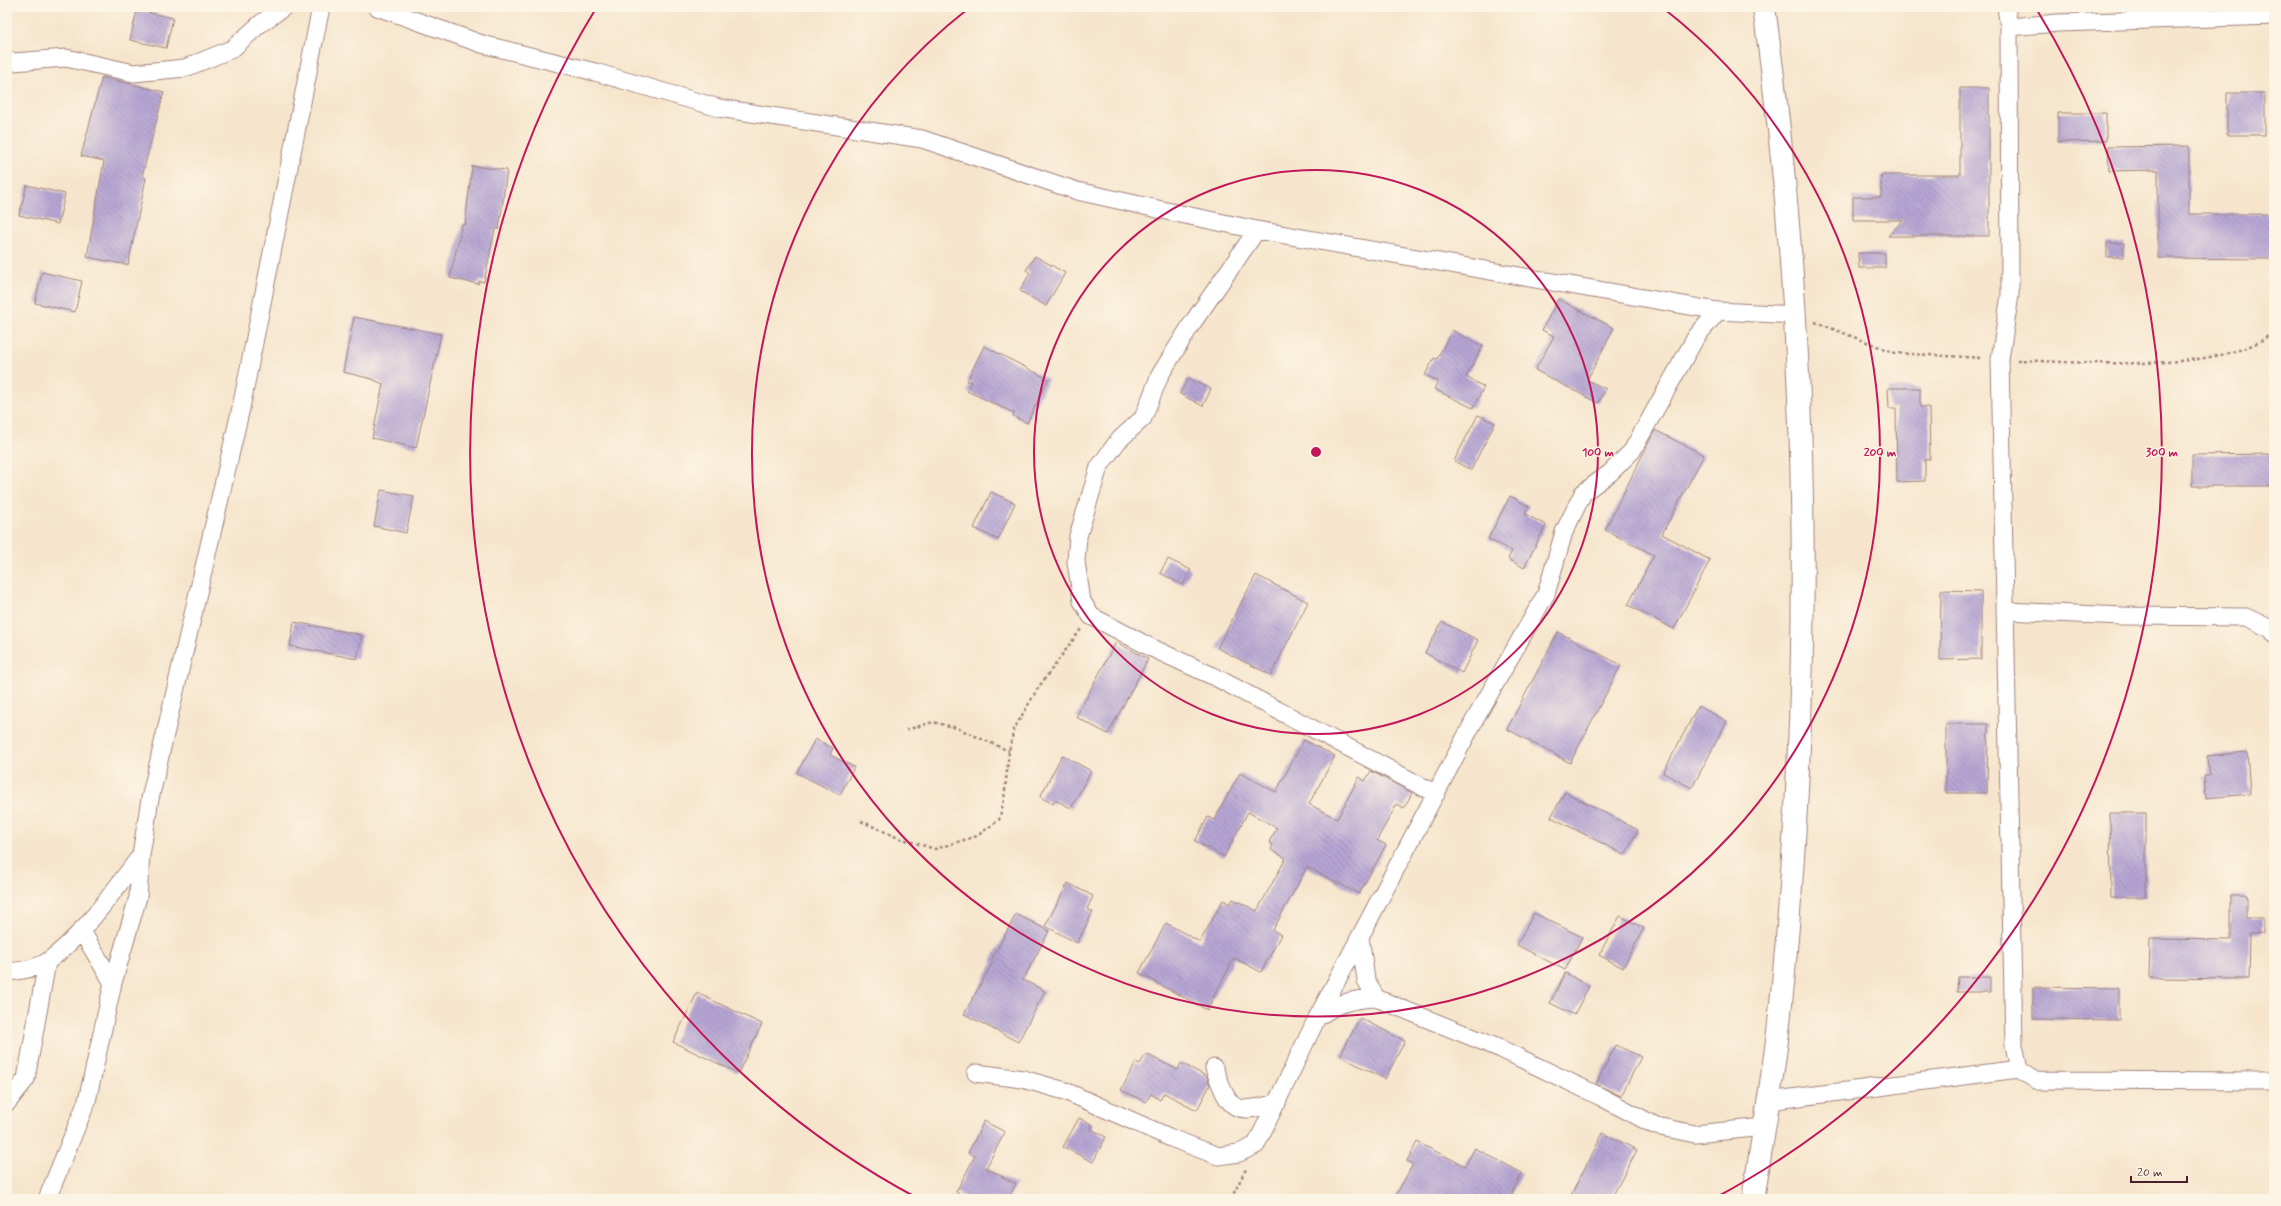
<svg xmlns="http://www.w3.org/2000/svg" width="2281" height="1206" viewBox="0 0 2281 1206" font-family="Mynerve,sans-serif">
<defs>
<pattern id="building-back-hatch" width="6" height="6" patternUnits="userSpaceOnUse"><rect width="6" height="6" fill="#b6a6d4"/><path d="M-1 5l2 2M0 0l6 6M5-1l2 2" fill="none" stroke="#9687ac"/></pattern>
</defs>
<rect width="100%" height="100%" fill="#fcf5e5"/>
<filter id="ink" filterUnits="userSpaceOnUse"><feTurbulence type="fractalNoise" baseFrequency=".025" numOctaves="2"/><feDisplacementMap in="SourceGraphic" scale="8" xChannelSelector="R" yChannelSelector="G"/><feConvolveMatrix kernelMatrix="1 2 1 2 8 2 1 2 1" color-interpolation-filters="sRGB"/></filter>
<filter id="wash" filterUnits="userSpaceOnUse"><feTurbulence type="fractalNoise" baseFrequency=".012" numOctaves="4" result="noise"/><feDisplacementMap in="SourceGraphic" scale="16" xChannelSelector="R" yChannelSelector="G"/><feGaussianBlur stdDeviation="0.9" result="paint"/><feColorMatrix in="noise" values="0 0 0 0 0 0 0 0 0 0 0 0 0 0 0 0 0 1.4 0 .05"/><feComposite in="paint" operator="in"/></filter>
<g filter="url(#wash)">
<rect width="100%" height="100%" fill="#f6e5cc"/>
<g id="blocks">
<!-- building -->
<path fill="url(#building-back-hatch)" d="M137,10L173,18L166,48L130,40Z
M102,77L164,92L142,176L146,178L128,265L87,257L104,161L81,156Z
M1960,88H1989V236H1888L1903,220H1853V197H1881V175H1960Z
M2227,93H2265V135H2227Z
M2058,113H2106V141L2058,142Z
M2189,146V214H2274V259L2158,258V170L2109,171L2108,147Z
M472,166L507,170L499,229H495L484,282L479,281L478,284L450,278L462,224L465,225Z
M27,185L65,194L58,224L19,215Z
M2107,243H2124V257H2107Z
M1858,253H1885V268H1859Z
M1035,256L1065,273L1046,306L1020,291L1030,273L1026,270Z
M42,272L82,281L75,312L35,303Z
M1558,299L1614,328L1587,380L1606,389L1598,403L1535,370L1554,336L1542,330Z
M354,317L441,334L416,448L372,438L383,384L372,379L343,372Z
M1452,330L1483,346L1466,377L1484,387L1473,408L1434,389L1438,381L1425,375L1434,358L1437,359Z
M984,346L1048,379L1027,423L1013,416L1014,413L967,391L971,382L967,381Z
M1188,378L1211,389L1203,406L1180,394Z
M1888,388H1920V407H1929L1930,459L1925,460V481L1897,482L1896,408H1889Z
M1478,415L1495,423L1471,470L1454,461Z
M1655,430L1704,455L1662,534L1710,560L1674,629L1628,605L1654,555L1605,530Z
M2273,454V486H2192V455Z
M381,490L414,496L406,533L374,526Z
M991,492L1015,503L998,540L974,528Z
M1510,496L1529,506L1525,514L1546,525L1524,568L1508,559L1512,551L1488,539Z
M1168,559L1191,570L1183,585L1160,573Z
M1256,575L1308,602L1271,675L1217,648Z
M1941,590L1981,591V659L1940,660Z
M294,622L362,635L357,659L290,646Z
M1442,622L1478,640L1462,673L1425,653Z
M1558,632L1621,665L1570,763L1507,729Z
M1116,642L1148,659L1108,734L1076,717Z
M1698,706L1727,721L1692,788L1663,773Z
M1946,724H1988L1987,793H1946Z
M815,739L833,748L830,755L854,767L840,795L797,773Z
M1304,740L1335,756L1309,804L1337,819L1359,777L1365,781L1371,771L1412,793L1404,808L1397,804L1377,840L1386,845L1359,894L1307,867L1273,930L1281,935L1261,972L1234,958L1207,1010L1139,973L1166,923L1200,942L1223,900L1230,904L1233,899L1257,911L1286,858L1271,850L1273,845L1269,842L1277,828L1248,812L1224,857L1195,841L1208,817L1214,820L1240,773L1276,792Z
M2247,752L2250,794L2206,798L2204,776H2209L2207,756Z
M1062,755L1091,771L1071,808L1055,800L1053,804L1040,797Z
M1565,792L1638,830L1625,855L1551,817Z
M2110,813H2146V897H2111Z
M1068,883L1093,896L1087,909L1093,912L1077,943L1045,926Z
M2231,895H2246V918H2263V933L2250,934L2249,979L2149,978L2150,939L2231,940Z
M1534,913L1582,937L1565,970L1517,945Z
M1016,914L1049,931L1023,980L1045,991L1018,1042L964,1014L993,962L991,961Z
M1620,916L1644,928L1623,968L1599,955Z
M1565,973L1589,986L1574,1015L1550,1003Z
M1958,977H1990V992H1957Z
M2033,987L2119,988V1020L2033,1019Z
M697,993L762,1024L738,1073L673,1042Z
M1360,1018L1405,1041L1385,1079L1340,1056Z
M1616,1045L1641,1057L1621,1096L1596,1084Z
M1146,1054L1178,1070L1181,1063L1206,1076L1210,1085L1197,1110L1164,1093L1160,1100L1151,1094L1146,1102L1121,1090L1136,1062L1140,1064Z
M1079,1118L1093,1125L1091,1129L1106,1137L1093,1162L1063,1147Z
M984,1121L1005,1132L986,1168L1016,1184L1008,1199H969L956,1192L975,1156L968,1153Z
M1603,1133L1637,1150L1611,1199H1569Z
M1417,1142L1465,1166L1475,1148L1522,1173L1509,1199H1394L1413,1164L1407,1161Z"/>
</g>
</g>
<g filter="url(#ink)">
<use href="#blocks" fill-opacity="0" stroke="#a0827c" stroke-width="1"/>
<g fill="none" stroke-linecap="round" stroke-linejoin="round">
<!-- minor casing -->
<g stroke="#a0827c" stroke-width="19">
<path id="minor" d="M377,7L482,44L595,72L719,108L922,139L1077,191L1171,212L1257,230L1718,311L1796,315
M2006,7L2009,27L2010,295L2000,359L2014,1045L2019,1069
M2009,27L2058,23L2274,16
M7,60L13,62L66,58L134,73L185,68L232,49L260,24L284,7
M1257,230L1191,325L1160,375L1143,418L1118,441L1099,467L1078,536L1076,562L1082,601L1091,616L1152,648L1217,678L1436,794
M2005,611L2124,616L2246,617L2271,629L2274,633
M81,930L113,983
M1360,937L1366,980L1376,998
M7,972C19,971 38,968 48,961C84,935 114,890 141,855
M1318,1017C1338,1003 1351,999 1376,998L1501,1049L1601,1097L1656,1126L1695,1134L1764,1127
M1214,1068C1230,1109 1231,1116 1277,1103
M976,1073L1023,1079L1065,1091L1171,1138L1218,1156L1239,1153L1256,1145L1317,1018L1474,721L1546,594L1564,532L1583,493L1610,473L1632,451L1696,337L1718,311
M1768,1101L2019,1069L2036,1080L2274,1081
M7,1103L26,1079L47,962
M47,1199L87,1101L113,983L138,897L141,855L150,799L241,408L321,7"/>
</g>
<!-- secondary casing -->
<g stroke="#a0827c" stroke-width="24">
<path id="secondary" d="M1753,1199C1762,1144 1771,1088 1778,1032C1785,969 1790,905 1794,841C1812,563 1802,283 1764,7"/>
</g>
<!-- path -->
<path stroke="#a0827c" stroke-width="2.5" stroke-dasharray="3 3" stroke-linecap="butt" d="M1815,322L1895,353L1982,358
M2017,360C2079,362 2228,375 2274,331
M906,730L933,722L957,728L1009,751
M861,821L896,837L935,849L977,836L999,820L1004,800L1009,751L1014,729L1038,688L1081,629
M1231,1199L1246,1169"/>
<!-- minor -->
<use href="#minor" stroke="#fff" stroke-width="17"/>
<!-- secondary -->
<use href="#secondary" stroke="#fff" stroke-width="22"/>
</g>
</g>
<!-- distance rings -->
<g fill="none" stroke="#c2185b" stroke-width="2">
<circle cx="1316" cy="452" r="282"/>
<path d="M1663 8A564 564 0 1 1 969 8"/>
<path d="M919 1199A846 846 0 0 1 595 10M2037 10A846 846 0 0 1 1713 1199"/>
</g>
<circle cx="1316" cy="452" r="6" fill="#c2185b" stroke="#fcf5e5" stroke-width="2"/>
<g font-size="12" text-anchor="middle" font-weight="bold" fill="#c2185b" stroke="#fcf5e5" stroke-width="3" stroke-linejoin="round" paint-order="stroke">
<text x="1598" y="456">100 m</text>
<text x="1880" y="456">200 m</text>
<text x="2162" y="456">300 m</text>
</g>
<!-- margin -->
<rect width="2281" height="1206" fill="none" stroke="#fcf5e5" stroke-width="24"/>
<!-- scale -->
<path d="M2131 1176v6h56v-6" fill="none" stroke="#4a1f2b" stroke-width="2"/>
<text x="2137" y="1176" font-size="12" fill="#4a1f2b" stroke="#fcf5e5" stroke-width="3" paint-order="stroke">20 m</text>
</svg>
